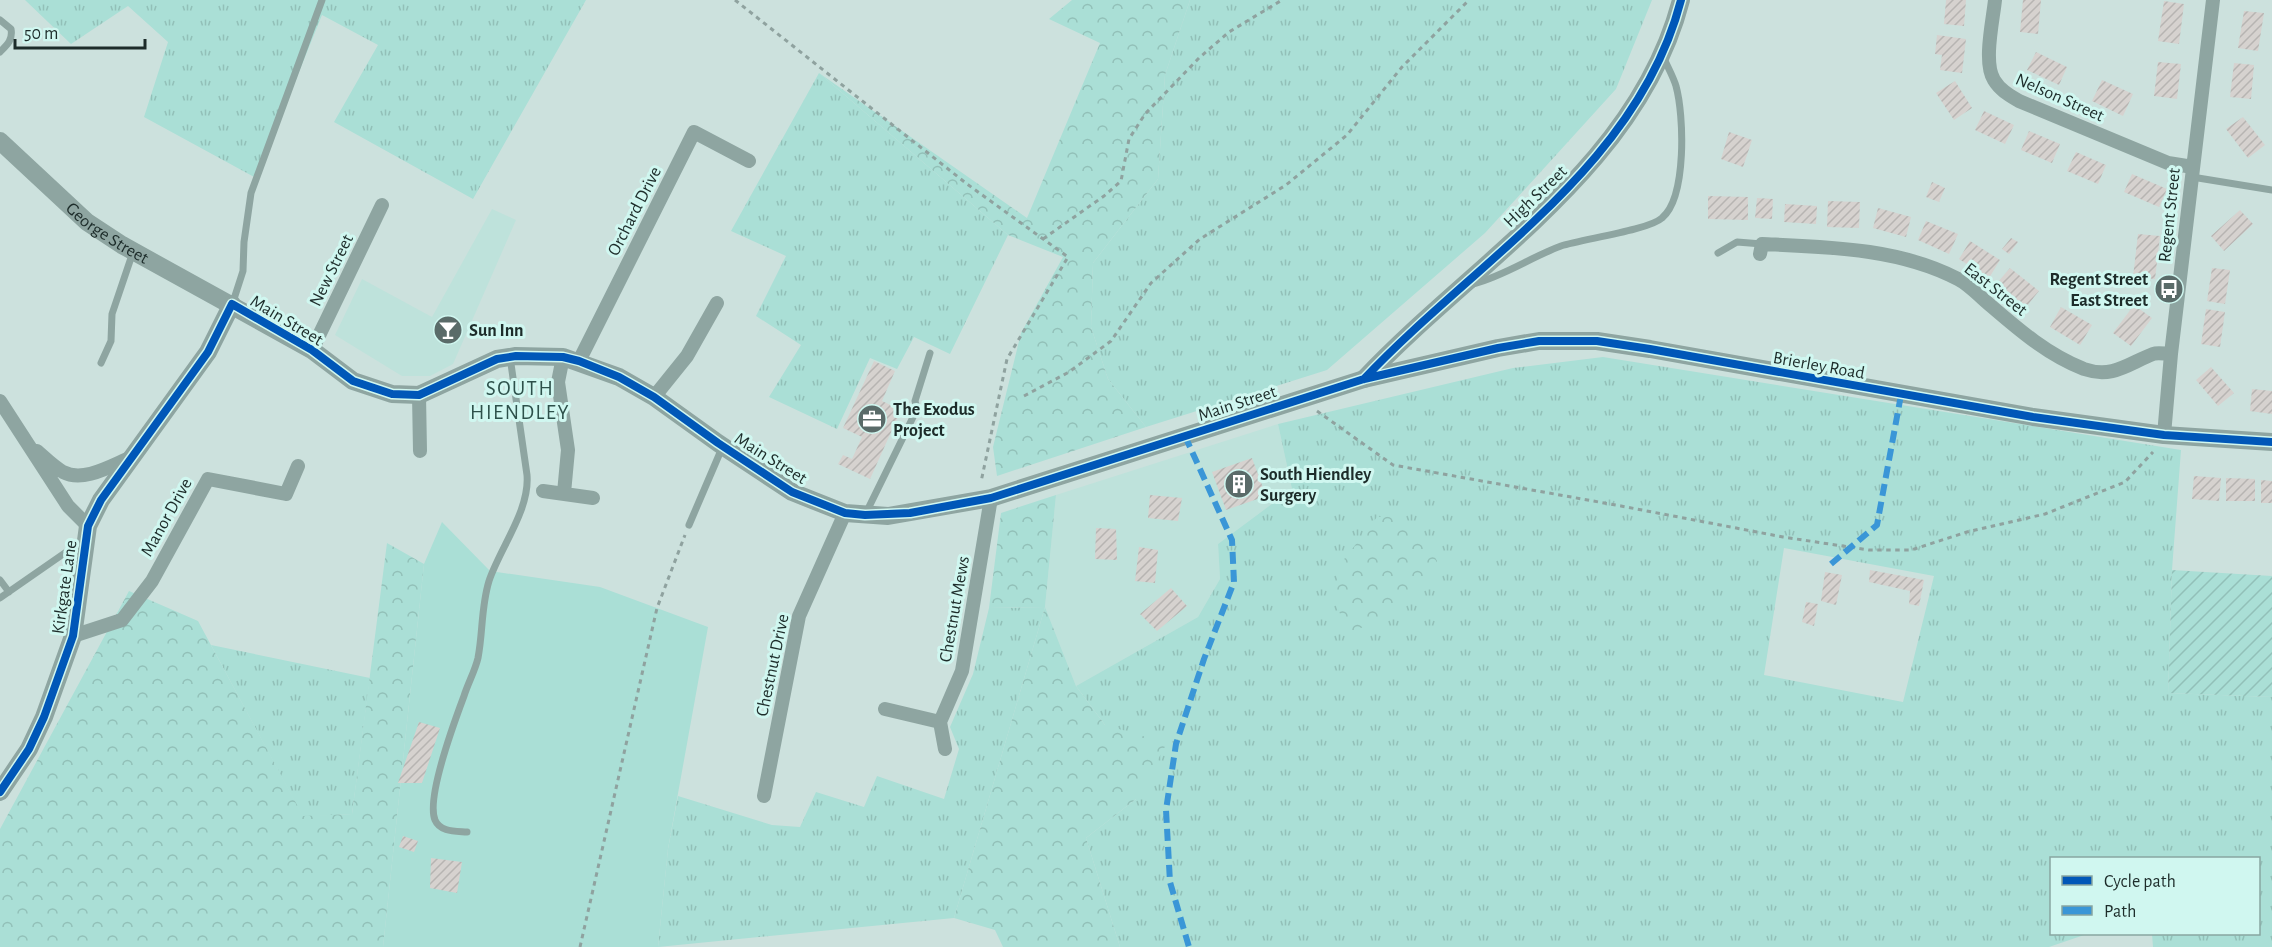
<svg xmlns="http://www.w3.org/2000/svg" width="2272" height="947" viewBox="0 0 2272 947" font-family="'Alegreya Sans',sans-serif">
<defs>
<pattern id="grass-tufts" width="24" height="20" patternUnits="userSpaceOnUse" patternTransform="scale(1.5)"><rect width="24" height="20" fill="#aadfd6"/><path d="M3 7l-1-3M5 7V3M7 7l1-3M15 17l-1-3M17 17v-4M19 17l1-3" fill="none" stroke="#92c0b8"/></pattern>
<pattern id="forest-crowns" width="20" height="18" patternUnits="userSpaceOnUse" patternTransform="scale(1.5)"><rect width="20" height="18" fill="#aadfd6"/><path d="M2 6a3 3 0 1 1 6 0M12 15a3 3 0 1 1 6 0" fill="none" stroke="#92c0b8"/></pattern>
<pattern id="garden-furrows" width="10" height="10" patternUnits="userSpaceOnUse" patternTransform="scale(1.5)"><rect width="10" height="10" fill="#aadfd6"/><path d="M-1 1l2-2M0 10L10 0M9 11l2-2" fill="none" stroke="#92c0b8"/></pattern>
<pattern id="building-hatch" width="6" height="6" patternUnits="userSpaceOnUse" patternTransform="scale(1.5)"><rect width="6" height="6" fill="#d6d2cf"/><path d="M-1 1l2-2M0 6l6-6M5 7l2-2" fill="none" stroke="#b7b4b2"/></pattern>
</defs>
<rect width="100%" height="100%" fill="#cce1dd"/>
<!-- built -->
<path fill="#bee2db" d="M492,209L516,220L453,364L430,376H402L335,335L362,279L432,317Z
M1278,424L1292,489L1218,544L1220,579L1198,617L1076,686L1045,607L1056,495Z"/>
<!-- grass -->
<path fill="url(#grass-tufts)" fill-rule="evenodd" d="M25,0H586L473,199L334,122L378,45L322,15L256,178L144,117L168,42L128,6L71,44Z
M1190,0H1652L1616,89L1485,233L1327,370L1146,427L1108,379L1091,327L1093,263L1158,179L1165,75Z
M819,73L1008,235L950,354L914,337L897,369L870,358L837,429L769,397L801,345L756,316L786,256L731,231Z
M1603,357L2181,450L2172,570L2168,693L2272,697V947H2153L2152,934H2258V858H2052V934H2087L2049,947H1120L1086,838L1136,799L1105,725L1076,686L1198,617L1220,579L1218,544L1292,489L1278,424L1513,368ZM1784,548L1934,576L1903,702L1764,675Z
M1045,607L954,918L658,947L668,849L678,796L772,825L800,827L816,792L864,807L877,776L944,799L959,749L950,727L973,674L989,608Z
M211,645L370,678L352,814L303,817Z"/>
<!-- forest -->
<path fill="url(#forest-crowns)" d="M1072,0H1190L1165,75L1158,179L1093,263L1091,327L1108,379L1146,427L997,476L993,447L1021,333L1063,257L1008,235L819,73L1027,218L1100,43L1049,19Z
M1056,495L1045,607L1076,686L1105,725L1167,743L1136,799L1086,838L1120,947H1003L995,930L954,918L1045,607L989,608L1001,513Z
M1403,516L1427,541L1437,561L1412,599L1349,635L1335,602L1338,567L1377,517Z
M387,543L424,564L383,947H0V829L129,591L198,621L303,816L352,814Z"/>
<!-- park -->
<path fill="#aadfd6" d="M442,522L490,571L600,587L708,627L668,849L658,947H383L424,564Z"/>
<!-- garden -->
<path fill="url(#garden-furrows)" d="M2172,570L2272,576V697L2168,693Z"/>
<!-- building -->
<path fill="url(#building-hatch)" d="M1946,0H1966L1964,26L1944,24Z
M2023,0H2041L2038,34L2020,32Z
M2164,1L2184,4L2179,44L2158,41Z
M2244,11L2264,13L2258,51L2238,48Z
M1937,35L1966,39L1962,73L1940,70L1942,55L1935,54Z
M2036,52L2067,67L2059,85L2027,70Z
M2158,62L2181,64L2177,99L2154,96Z
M2234,63L2254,65L2251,99L2230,97Z
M2102,80L2133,94L2123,116L2092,101Z
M1955,81L1972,108L1954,120L1936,93Z
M1984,111L2014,125L2005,144L1975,130Z
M2243,117L2265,145L2248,158L2226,129Z
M2029,131L2060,144L2052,163L2021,150Z
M1729,132L1752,140L1743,167L1721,159Z
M2076,152L2106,165L2098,184L2067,171Z
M2132,174L2167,189L2159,207L2124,192Z
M1932,182L1945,188L1939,202L1926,197Z
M1708,196L1748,197V220L1708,219Z
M1757,198L1773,199L1772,219L1755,218Z
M1828,201L1860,202L1859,228L1827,227Z
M1785,204L1817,206L1816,224L1784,222Z
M1878,208L1911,217L1906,237L1873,228Z
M2240,210L2253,224L2224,251L2211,236Z
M1926,221L1958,234L1949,254L1918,240Z
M2138,234L2160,236L2155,279L2133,277Z
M2011,238L2018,242L2009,254L2002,249Z
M1970,241L2000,260L1989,278L1959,259Z
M2010,268L2039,291L2026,307L1997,283Z
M2212,268L2230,270L2225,304L2207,301Z
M2134,305L2152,318L2131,346L2113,333Z
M2061,307L2092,325L2080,345L2050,327Z
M2206,309L2225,312L2220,347L2201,344Z
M874,361L895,371L882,401L901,410L870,479L838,464L843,455L852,459L862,437L843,428Z
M2211,367L2234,393L2218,406L2196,380Z
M2252,389L2272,391V414L2250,411Z
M1252,458L1266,496L1226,510L1212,472Z
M2194,476L2221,478L2219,501L2192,499Z
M2226,478L2255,479V501H2226Z
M2261,480L2272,481V503H2261Z
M1150,495L1182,498L1178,521L1148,518Z
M1096,528L1116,529L1117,560L1095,559Z
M1139,547L1158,550L1155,583L1135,581Z
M1870,570L1924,580L1919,606L1909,604L1910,591L1869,582Z
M1825,572L1842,575L1836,605L1821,601Z
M1171,588L1187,606L1157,631L1140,614Z
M1806,602L1818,604L1814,626L1802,622Z
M419,722L440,728L422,783H398Z
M403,836L418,841L414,852L399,847Z
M431,858L462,862L457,893L430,888Z"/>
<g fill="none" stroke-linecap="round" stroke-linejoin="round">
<!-- path -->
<path stroke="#8fa29f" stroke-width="3" stroke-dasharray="4.5 4.5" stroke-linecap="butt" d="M735,0L967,184L1068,257L1007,359L981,482
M1043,239L1104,196L1121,181L1129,139L1145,114L1199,58L1229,32L1282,0
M1024,396L1069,372L1111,341L1151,283L1200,239L1286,185L1347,135L1402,67L1469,0
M1317,411L1393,465L1621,506L1783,537L1869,550H1911L1967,532L2045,514L2125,482L2153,452
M580,947L657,608L685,535"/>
<!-- service -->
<path stroke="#8ea5a1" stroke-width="7" d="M0,20L11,29C13,40 7,45 0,52
M2192,177L2272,190
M1718,253L1737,242L1762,244
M1473,284C1504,276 1531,257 1561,246C1583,239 1649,230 1662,218C1687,197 1684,115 1676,86C1673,76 1667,66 1663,56
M233,302L243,271L244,242L251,193L322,0
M101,363L111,341L112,314L133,252
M866,513L917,409L915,401L930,353
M689,525L722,448
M0,580L9,592
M0,598L82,541
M467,832C455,831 440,832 435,820C426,798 455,720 464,696C468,683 475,671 478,658C483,632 481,607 489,581C500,548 530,510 527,475L510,357"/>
<!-- minor -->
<path stroke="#8ea5a1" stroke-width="14" d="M1995,0C1993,20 1983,63 1994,80C2000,90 2009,95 2019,101L2168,163L2193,167
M1760,254L1762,244C1828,247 1899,248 1958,279C1970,285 1980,297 1990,305C2019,330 2048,355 2084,369C2113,379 2129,363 2153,354C2158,352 2165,354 2171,354
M312,350L382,205
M563,357L558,382L568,450L564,493
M579,361L694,132L749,161
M419,395L420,451
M654,397L687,356L717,303
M0,401L68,506L88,526
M2164,435L2171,354L2213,0
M37,451C45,458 54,467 63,472C84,483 112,465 132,457
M543,491L593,498
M73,636L122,620L152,581L208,479L286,494L298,466
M885,709L940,722L945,749
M940,722L962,671L991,498
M764,796L799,616L845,513"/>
<!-- tertiary -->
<g stroke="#8ea5a1" stroke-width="18">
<path id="s1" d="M0,141L87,222L122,245L312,350L353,381L392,394L419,395L497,359L516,356L563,357L619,377L654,397L718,443L792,492L845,513L888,516L991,498L1364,379L1498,348L1539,341H1597L1650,349L2033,417L2164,435L2272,442"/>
<path d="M1364,379C1475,261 1638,167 1681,0"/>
<path d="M0,792L29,749L44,717L73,636L88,526L101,500L208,352L232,304"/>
</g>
<!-- quiet -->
<path stroke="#3a96d7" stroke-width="6" stroke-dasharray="12 6" stroke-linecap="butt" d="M1185,436L1232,540L1234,582L1204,659L1176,744L1166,810L1170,882L1189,947
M1831,564L1877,525L1901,395"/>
<!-- cycleway casing -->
<g stroke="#d0f7f0" stroke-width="11">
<path id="cycleway" d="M1364,379C1475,261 1638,167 1681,0
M0,792L29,749L44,717L73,636L88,526L101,500L208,352L232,304L312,350L353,381L392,394L419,395L497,359L516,356L563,357L579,361L619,377L654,397L718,443L792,492L845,513L865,515L910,513L991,498L1364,379L1498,348L1539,341H1597L1650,349L2033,417L2164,435L2272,442"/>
</g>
<!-- cycleway -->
<use href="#cycleway" stroke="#0057b8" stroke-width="8"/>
</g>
<!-- icons -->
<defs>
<g id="bus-disc" transform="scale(1.5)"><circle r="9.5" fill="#5a6b69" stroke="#d0f7f0"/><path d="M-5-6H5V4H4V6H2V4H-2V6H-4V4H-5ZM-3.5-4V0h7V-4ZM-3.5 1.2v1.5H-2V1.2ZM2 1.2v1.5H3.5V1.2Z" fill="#fff"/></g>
<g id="bar-disc" transform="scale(1.5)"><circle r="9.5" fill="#5a6b69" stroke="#d0f7f0"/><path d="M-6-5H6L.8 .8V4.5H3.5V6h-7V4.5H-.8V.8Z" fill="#fff"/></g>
<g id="office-disc" transform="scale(1.5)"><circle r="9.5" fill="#5a6b69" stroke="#d0f7f0"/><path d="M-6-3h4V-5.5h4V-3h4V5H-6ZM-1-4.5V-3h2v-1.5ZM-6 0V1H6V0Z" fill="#fff"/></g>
<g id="building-disc" transform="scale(1.5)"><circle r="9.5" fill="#5a6b69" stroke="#d0f7f0"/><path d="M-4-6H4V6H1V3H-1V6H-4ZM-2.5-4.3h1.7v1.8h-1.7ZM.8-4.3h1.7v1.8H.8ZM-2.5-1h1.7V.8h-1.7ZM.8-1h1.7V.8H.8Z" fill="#fff"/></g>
</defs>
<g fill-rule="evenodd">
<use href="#bus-disc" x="2169" y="289"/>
<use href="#bar-disc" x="448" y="330"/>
<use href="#office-disc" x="872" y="419"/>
<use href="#building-disc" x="1239" y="484"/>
</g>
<g text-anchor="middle" stroke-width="6" stroke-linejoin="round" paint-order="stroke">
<!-- street labels -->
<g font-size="18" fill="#1d2c2a" stroke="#d0f7f0">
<text transform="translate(2060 97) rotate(24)" y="6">Nelson Street</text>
<text transform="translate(1535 196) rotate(-44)" y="6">High Street</text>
<text transform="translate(634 211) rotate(-63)" y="6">Orchard Drive</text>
<text transform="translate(2169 215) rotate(-84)" y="6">Regent Street</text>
<text dy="6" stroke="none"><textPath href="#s1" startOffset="142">George Street</textPath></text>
<text transform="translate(331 270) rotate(-64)" y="6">New Street</text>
<text transform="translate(1996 289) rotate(38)" y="6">East Street</text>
<text transform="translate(287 320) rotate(31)" y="6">Main Street</text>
<text transform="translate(1819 365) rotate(10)" y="6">Brierley Road</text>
<text transform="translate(1237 403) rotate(-18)" y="6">Main Street</text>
<text transform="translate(771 458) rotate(32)" y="6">Main Street</text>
<text transform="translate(166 517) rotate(-61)" y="6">Manor Drive</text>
<text transform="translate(64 587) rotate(-82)" y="6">Kirkgate Lane</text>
<text transform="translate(954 609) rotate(-80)" y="6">Chestnut Mews</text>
<text transform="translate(772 665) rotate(-78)" y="6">Chestnut Drive</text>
</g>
<!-- poi labels -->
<g font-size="18" font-weight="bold" fill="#1d2c2a" stroke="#d0f7f0" text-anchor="start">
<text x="2148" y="285" text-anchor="end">Regent Street<tspan x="2148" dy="21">East Street</tspan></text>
<text x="469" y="336">Sun Inn</text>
<text x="893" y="415">The Exodus<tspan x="893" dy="21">Project</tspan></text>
<text x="1260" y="480">South Hiendley<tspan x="1260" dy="21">Surgery</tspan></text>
</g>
<!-- quarter labels -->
<g font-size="21" letter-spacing="1.5" fill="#2d504a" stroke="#d0f7f0">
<text x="520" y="395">SOUTH<tspan x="520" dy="24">HIENDLEY</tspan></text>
</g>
</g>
<!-- legend -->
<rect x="2050" y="857" width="210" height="78" fill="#d0f7f0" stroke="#88a6a1" stroke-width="1.5"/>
<rect x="2062" y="876" width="30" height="9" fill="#0057b8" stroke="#88a6a1" stroke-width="1.5"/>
<text x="2104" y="887" font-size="18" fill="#1d2c2a">Cycle path</text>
<rect x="2062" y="906" width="30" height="9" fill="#3a96d7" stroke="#88a6a1" stroke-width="1.5"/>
<text x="2104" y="917" font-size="18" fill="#1d2c2a">Path</text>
<!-- scale -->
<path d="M15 39v9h130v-9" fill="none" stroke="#1d2c2a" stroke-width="3"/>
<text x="24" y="39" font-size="18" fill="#1d2c2a" stroke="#d0f7f0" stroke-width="4.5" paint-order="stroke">50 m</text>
</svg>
